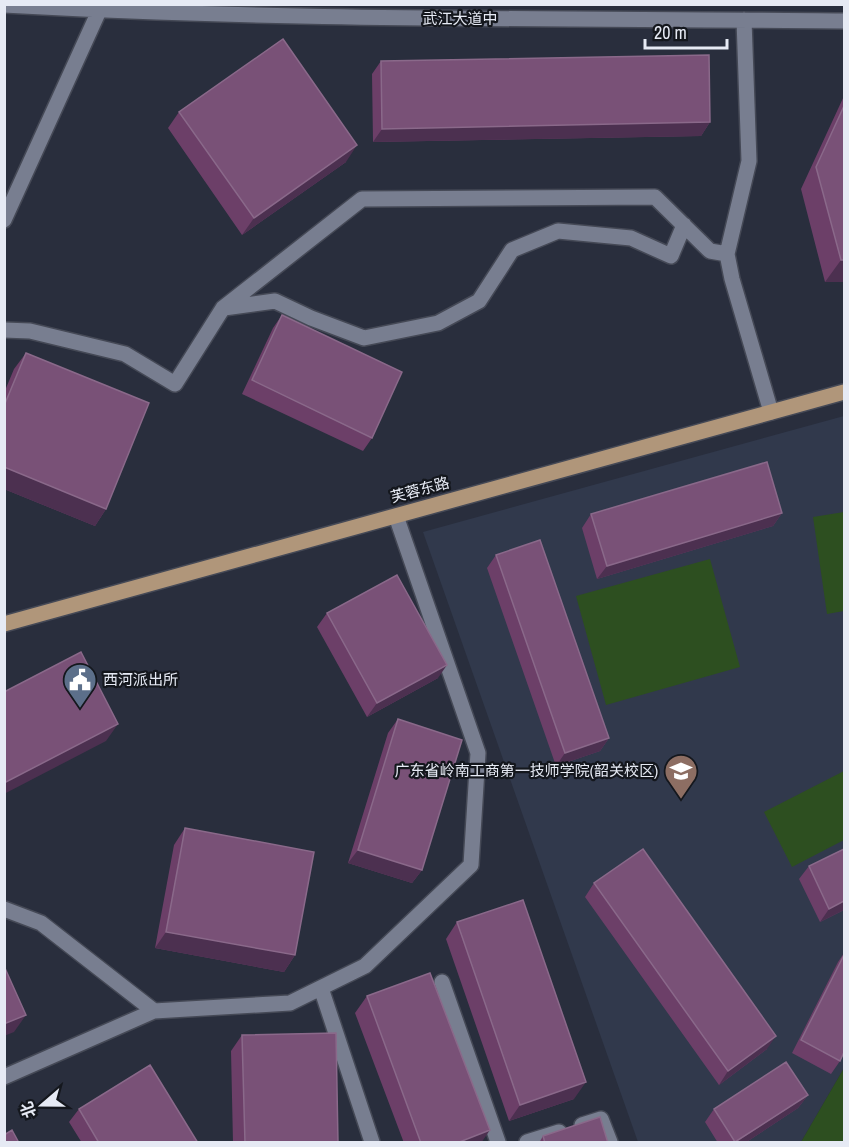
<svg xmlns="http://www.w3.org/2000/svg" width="849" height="1147" viewBox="0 0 849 1147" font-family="'Archivo Narrow','Noto Sans SC',sans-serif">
<rect width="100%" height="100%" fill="#292e3d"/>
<!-- built -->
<path fill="#31394c" d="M844,416V1068L801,1142H638L423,532Z"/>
<!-- green -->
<path fill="#2d4f20" d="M844,512V611L827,614L813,517Z
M710,559L740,667L606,705L576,596Z
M844,771V840L792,867L764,812Z
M844,1068V1142H801Z"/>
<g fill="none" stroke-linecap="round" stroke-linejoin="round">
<!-- minor casing -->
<g stroke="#454956" stroke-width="18">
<path id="minor" d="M4,5C284,21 564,18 844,21
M744,20L749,161L727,254L732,279L771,412
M4,220L99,11
M224,308L275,301L311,318L364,338L438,323L479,301L512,250L558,231L631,238L671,256L684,225
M4,330L30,331L125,354L175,384L223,308L362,199L655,197L710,251L727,254
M4,909L41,923L154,1011L290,1003L365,966L471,865L478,753L396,516
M442,982L498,1142
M321,988L372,1142
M4,1077L154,1011
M582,1125L601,1119L610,1142
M527,1142L559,1132"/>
</g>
<!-- major casing -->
<g stroke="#454956" stroke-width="18">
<path id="major" d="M4,624L844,392"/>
</g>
<!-- minor -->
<use href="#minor" stroke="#787e90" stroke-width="15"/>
<!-- major -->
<use href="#major" stroke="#b0967a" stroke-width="15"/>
</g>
<!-- wall -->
<path fill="#6c3f68" d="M381,61L710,122L701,136L373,142L372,74Z
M844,96V282H825L801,189Z
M179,112L346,162L242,235L168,128Z
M282,315L372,438L363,451L242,394L273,328Z
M26,353L106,509L95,526L4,489V393L14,369Z
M782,513L773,526L597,579L582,528L591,514Z
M496,555L609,738L600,751L556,766L487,568Z
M327,613L438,678L367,717L317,627Z
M398,719L422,870L412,883L348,863L388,733Z
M185,828L295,955L284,972L155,948L174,845Z
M809,866L844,910L820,922L799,879Z
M594,883L767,1049L719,1085L585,897Z
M457,922L574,1099L509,1121L446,939Z
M844,953V1052L840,1061L831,1074L792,1053L838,962Z
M367,996L481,1143H404L355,1013Z
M242,1035L338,1143H233L231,1051Z
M808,1095L798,1108L745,1143H718L705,1122L714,1109Z
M79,1109L198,1143H82L69,1122Z
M543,1136L608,1143H539Z"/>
<!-- shaded-wall -->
<path fill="#4c3050" d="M710,122L701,136L373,142L382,129Z
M357,145L346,162L242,235L254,218Z
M841,260H844V282H825Z
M4,467L106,509L95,526L4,489Z
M782,513L773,526L597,579L607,566Z
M447,665L438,678L367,717L377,703Z
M118,724L106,741L4,794V783Z
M609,738L600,751L556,766L565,753Z
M358,850L422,870L412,883L348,863Z
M844,901V910L820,922L829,909Z
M166,932L295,955L284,972L155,948Z
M26,1015L14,1032L4,1036V1024Z
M776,1036L767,1049L719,1085L728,1071Z
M586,1082L574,1099L509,1121L520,1105Z
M808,1095L798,1108L745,1143H735Z
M490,1130L481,1143H457Z"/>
<!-- building -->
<path fill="#795177" stroke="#8a698a" stroke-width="1.5" d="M283,39L357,145L254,218L179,112Z
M709,55L710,122L382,129L381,61Z
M844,106V260H841L816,167Z
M282,315L402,372L372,438L252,380Z
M26,353L149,403L106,509L4,467V406Z
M767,462L782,513L607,566L591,514Z
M540,540L609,738L565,753L496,555Z
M397,575L447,665L377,703L327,613Z
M81,652L118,724L4,783V692Z
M398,719L462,740L422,870L358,850Z
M185,828L314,852L295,955L166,932Z
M643,849L776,1036L728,1071L594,883Z
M844,849V901L829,909L809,866Z
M523,900L586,1082L520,1105L457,922Z
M844,955V1052L840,1061L801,1040Z
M4,966L26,1015L4,1024Z
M430,973L490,1130L457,1143H421L367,996Z
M336,1033L338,1143H245L242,1035Z
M786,1062L808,1095L735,1142L714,1109Z
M150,1065L198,1143H99L79,1109Z
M600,1117L608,1143H545L543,1136Z
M12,1130L19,1143H4V1135Z"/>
<!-- icons -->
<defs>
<g id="civic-pin" transform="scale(1.725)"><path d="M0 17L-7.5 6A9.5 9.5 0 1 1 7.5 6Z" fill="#5c6f8a" stroke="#14171d"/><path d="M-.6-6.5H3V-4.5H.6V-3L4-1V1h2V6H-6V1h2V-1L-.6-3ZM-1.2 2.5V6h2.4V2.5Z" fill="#fff"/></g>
<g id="university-pin" transform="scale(1.725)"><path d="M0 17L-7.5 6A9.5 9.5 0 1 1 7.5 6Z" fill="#8d6e63" stroke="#14171d"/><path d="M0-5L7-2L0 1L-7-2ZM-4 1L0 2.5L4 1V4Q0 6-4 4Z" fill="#fff"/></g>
</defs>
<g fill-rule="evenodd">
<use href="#civic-pin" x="80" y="680"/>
<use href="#university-pin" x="681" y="771"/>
</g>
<g text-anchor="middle" stroke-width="4.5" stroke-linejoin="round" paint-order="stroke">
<!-- street labels -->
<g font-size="15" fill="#e6eaf4" stroke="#14171d">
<text x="460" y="24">武江大道中</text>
<text transform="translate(420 490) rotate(-15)" y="5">芙蓉东路</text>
</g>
<!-- poi labels -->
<g font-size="15" fill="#e6eaf4" stroke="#14171d" text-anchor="start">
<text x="103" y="685">西河派出所</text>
<text x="658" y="776" text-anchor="end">广东省岭南工商第一技师学院(韶关校区)</text>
</g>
</g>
<!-- border -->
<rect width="849" height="1147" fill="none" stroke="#e6eaf4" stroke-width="12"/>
<!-- north arrow -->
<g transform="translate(42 1105) rotate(250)" stroke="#14171d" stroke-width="4.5" paint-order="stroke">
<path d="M0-4.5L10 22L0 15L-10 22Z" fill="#e6eaf4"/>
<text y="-9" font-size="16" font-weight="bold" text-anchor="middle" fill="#e6eaf4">北</text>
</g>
<!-- scale -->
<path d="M645 39v9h82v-9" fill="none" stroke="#e6eaf4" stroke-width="3"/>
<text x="654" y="39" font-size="18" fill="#e6eaf4" stroke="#14171d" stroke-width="4.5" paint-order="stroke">20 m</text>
</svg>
